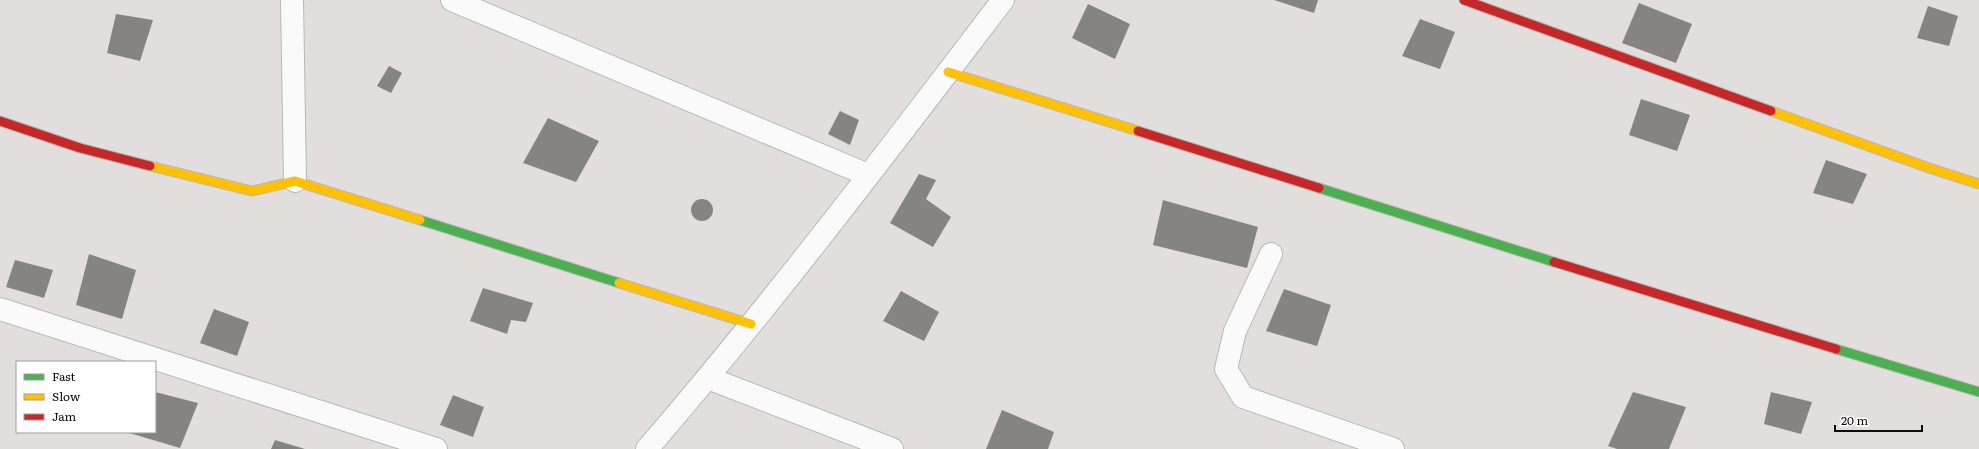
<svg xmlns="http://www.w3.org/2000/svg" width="1979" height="449" viewBox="0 0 1979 449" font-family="Literata,serif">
<rect width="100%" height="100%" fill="#e3dede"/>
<!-- building -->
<path fill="#868383" d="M1274,0H1318L1314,13Z
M1639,3L1692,24L1676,63L1622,43Z
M1088,4L1130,24L1115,59L1072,38Z
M1928,6L1958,16L1949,46L1917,38Z
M116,14L153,20L140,61L107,53Z
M1420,19L1455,32L1440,69L1402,56Z
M389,66L402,73L391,93L377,86Z
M1641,99L1690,115L1677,151L1629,135Z
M840,111L859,120L850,145L828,134Z
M548,118L599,141L576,182L523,163Z
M1826,160L1867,174L1853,204L1813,193Z
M919,174L936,180L926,199L951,217L933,247L890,223Z
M691 210a11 11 0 1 1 22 0a11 11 0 1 1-22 0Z
M1163,200L1258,227L1247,268L1153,245Z
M89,254L136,270L122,319L76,305Z
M15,260L53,270L44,298L6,287Z
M483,288L533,303L526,322L511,320L507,334L470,321Z
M1284,289L1331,305L1317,346L1266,331Z
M901,291L939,312L924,341L883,321Z
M214,309L249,322L237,356L200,343Z
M155,392L198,403L180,448L126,432H155Z
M1633,392L1686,407L1669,449H1617L1608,446Z
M1771,392L1812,402L1801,434L1764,424Z
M453,395L484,407L473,437L440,425Z
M1002,410L1054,432L1048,449H986Z
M275,440L305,449H271Z"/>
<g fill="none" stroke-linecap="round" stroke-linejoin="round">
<!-- street casing -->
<g stroke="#bab7b7" stroke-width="24">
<path id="street" d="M292,0L295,181
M452,0L868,175
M1271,254L1235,331L1226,369L1243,397L1393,449
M0,309L436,449
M708,378L892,449
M647,449C772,304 887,152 1003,0"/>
</g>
<!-- fast casing -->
<g stroke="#bab7b7" stroke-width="11">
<path id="fast" d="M1319,188L1554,262
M420,220L619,283
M1836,349L1979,392"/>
</g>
<!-- slow casing -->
<g stroke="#bab7b7" stroke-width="11">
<path id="slow" d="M948,72L1138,131
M1771,111L1929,168L1979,184
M150,166L252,191L295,181L420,220
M619,283L751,324"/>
</g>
<!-- jam casing -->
<g stroke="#bab7b7" stroke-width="11">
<path id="jam" d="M1464,0L1771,111
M0,121L80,148L150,166
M1138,131L1319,188
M1554,262L1836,349"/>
</g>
<!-- street -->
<use href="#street" stroke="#fbfafa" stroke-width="22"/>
<!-- fast -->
<use href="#fast" stroke="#4caf50" stroke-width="9"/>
<!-- slow -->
<use href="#slow" stroke="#ffc107" stroke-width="9"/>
<!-- jam -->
<use href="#jam" stroke="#c62828" stroke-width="9"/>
</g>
<!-- legend -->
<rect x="16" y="361" width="140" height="72" fill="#ffffff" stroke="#9e9d9d"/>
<rect x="24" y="374" width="20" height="6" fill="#4caf50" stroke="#9e9d9d"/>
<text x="52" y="381" font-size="12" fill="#0d0b0b">Fast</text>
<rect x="24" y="394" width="20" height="6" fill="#ffc107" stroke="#9e9d9d"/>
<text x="52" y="401" font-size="12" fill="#0d0b0b">Slow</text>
<rect x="24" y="414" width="20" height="6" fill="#c62828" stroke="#9e9d9d"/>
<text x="52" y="421" font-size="12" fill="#0d0b0b">Jam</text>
<!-- scale -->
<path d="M1835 425v6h87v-6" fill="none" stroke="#0d0b0b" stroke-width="2"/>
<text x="1841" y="425" font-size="12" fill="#0d0b0b" stroke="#ffffff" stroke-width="3" paint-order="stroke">20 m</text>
</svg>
